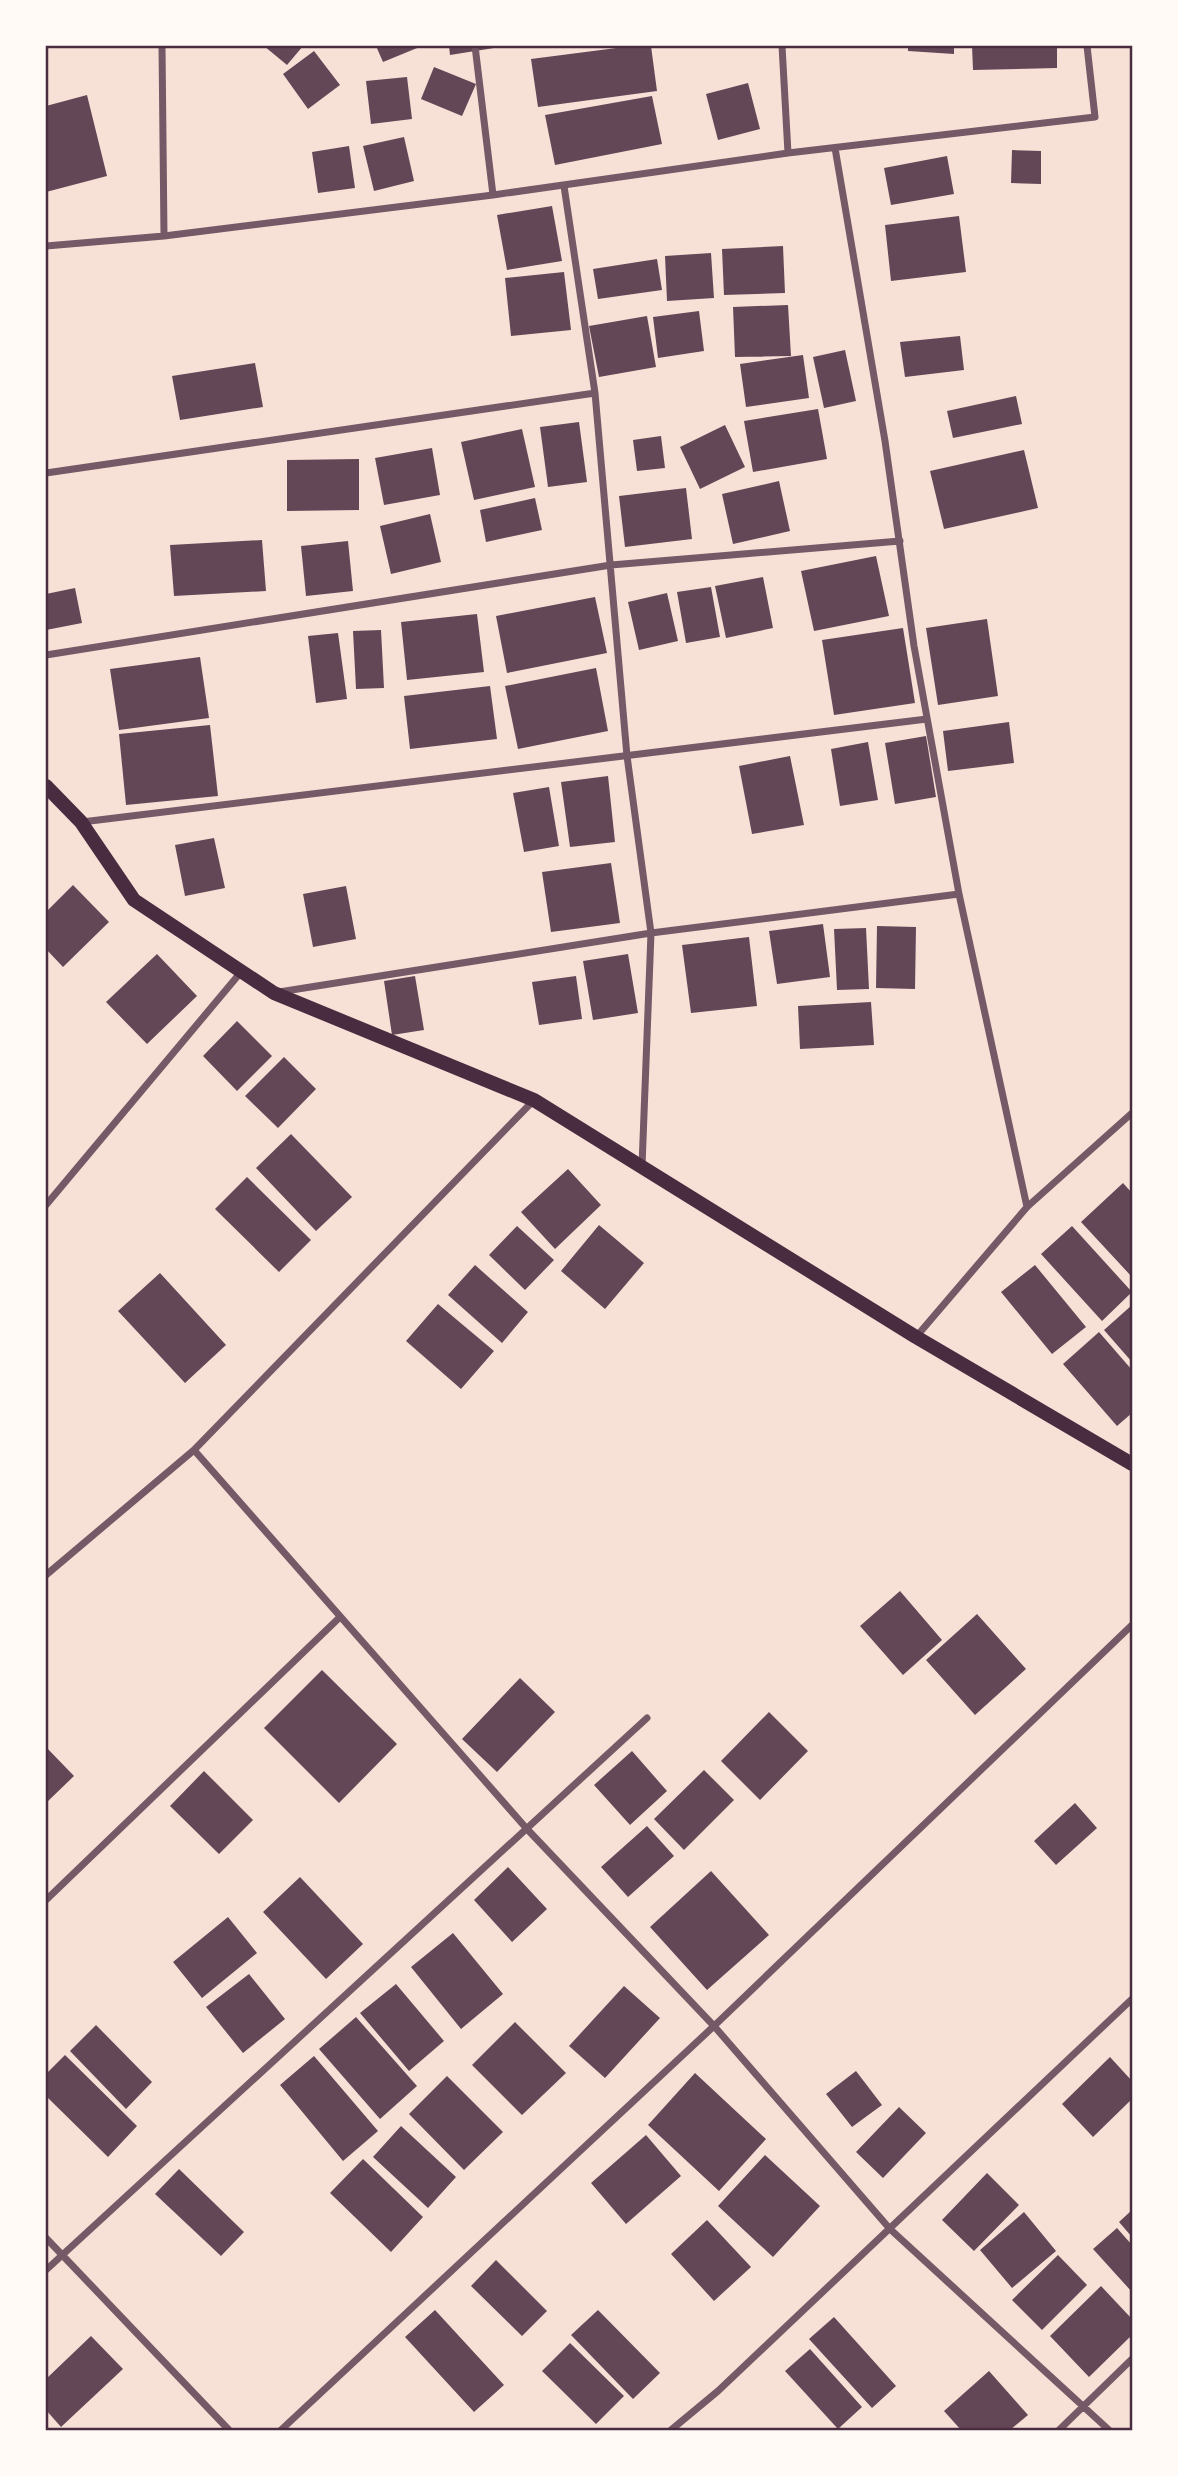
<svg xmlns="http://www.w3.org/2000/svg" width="1178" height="2476" viewBox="0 0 1178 2476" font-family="'Varela Round',sans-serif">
<rect width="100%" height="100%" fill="#f7e1d7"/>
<!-- building -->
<path fill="#644757" d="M264,46H303L287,65Z
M376,46H422L383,62Z
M449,46H494V48L450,55Z
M632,46H651L657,91L538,107L531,59Z
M908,46H954V54L908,51Z
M972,46H1057V68L973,70Z
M314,51L340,85L308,109L283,74Z
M434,67L476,84L462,116L421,99Z
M407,77L412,119L371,124L366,81Z
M748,83L760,129L718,140L706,94Z
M87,95L107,176L46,192V106Z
M652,96L662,144L555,165L545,115Z
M404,137L414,181L374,191L363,146Z
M349,146L355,188L318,193L312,152Z
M1012,150L1041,151V184L1011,183Z
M947,156L954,194L891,205L884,168Z
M552,206L562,261L507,270L497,215Z
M959,216L966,272L891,281L885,225Z
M783,246L785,293L724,295L722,249Z
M711,253L714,298L667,301L665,256Z
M657,259L662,290L598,299L593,269Z
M564,272L571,330L511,336L505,278Z
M788,305L791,356L735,357L733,307Z
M699,311L704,351L658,358L653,317Z
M647,316L656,367L599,377L589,326Z
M960,336L964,370L905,377L900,342Z
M845,350L856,401L824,408L813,357Z
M803,355L809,398L746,407L740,364Z
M255,363L263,407L180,420L172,376Z
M1016,396L1022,424L953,438L947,411Z
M818,409L827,459L753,472L744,421Z
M579,422L587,482L548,487L540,427Z
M725,425L745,467L700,489L680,447Z
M522,429L535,487L474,500L461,442Z
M661,436L665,468L637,471L633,440Z
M432,448L440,495L384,505L375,458Z
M1024,450L1038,508L944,529L930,471Z
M359,459V510L287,511V460Z
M779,481L790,531L733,544L722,494Z
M686,488L692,539L625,547L619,496Z
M535,498L542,530L486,542L480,510Z
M430,514L441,562L391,574L380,526Z
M262,540L266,591L174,596L170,545Z
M348,541L353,591L306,596L301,546Z
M876,556L889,616L814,631L801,571Z
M763,577L773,628L726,638L715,586Z
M711,587L720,637L686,643L677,592Z
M75,588L82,623L46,630V594Z
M667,593L678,641L639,650L628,602Z
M595,597L607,653L507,673L496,616Z
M477,614L484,672L407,680L401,622Z
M987,619L998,696L938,705L926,628Z
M903,628L915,703L834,715L822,640Z
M381,630L384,688L356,689L353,631Z
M338,633L347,699L316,703L308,636Z
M200,657L209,718L119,730L110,669Z
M596,668L608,731L518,749L505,686Z
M490,686L497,739L410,749L404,696Z
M1009,722L1014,763L948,771L943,731Z
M210,725L218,796L126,805L119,734Z
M926,736L936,797L895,804L885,743Z
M868,742L878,800L840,806L831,749Z
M790,756L804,825L752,834L739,766Z
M608,776L615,842L570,847L561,782Z
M549,787L559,846L524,852L513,793Z
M214,838L225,888L185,896L175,845Z
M611,863L620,923L551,932L542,872Z
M73,885L109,922L63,967L46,949V912Z
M346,886L356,939L313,947L303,894Z
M823,924L830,977L777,984L769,931Z
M877,926L916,927L915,989L876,988Z
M866,928L869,989L837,990L834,929Z
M749,937L757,1006L691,1013L682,945Z
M157,954L197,996L147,1044L106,1002Z
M628,954L638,1013L593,1020L583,961Z
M415,976L424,1030L392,1035L384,981Z
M576,976L582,1019L539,1025L532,982Z
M871,1002L874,1045L800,1049L798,1006Z
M237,1021L272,1056L237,1091L203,1056Z
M284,1057L316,1089L278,1128L245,1096Z
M291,1134L352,1197L316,1231L256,1168Z
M568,1169L601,1205L555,1249L521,1212Z
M247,1177L311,1240L279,1272L215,1209Z
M1123,1183L1132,1193V1277L1081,1222Z
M599,1225L644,1263L605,1309L561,1271Z
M517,1226L554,1260L525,1290L489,1255Z
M1072,1226L1132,1292L1102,1321L1041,1254Z
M475,1265L528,1312L502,1343L448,1295Z
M1035,1265L1086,1327L1052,1354L1001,1292Z
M160,1273L226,1345L185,1383L118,1311Z
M438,1304L494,1351L461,1389L406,1341Z
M1132,1305V1362L1104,1330Z
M1099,1332L1132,1370V1413L1117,1426L1063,1364Z
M900,1591L942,1640L903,1675L860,1626Z
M977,1614L1026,1669L975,1715L926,1660Z
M322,1670L397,1744L339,1803L264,1728Z
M520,1678L555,1712L497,1772L462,1739Z
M769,1712L808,1751L760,1800L721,1761Z
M46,1747L74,1776L46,1803Z
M632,1751L667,1791L630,1825L594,1785Z
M704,1770L734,1800L684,1850L654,1819Z
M204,1771L253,1820L219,1854L170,1806Z
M1075,1803L1097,1828L1056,1865L1034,1841Z
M647,1826L674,1856L628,1897L601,1867Z
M508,1867L547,1909L512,1942L474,1900Z
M711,1871L769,1935L707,1990L650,1927Z
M300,1877L363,1944L326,1979L263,1912Z
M228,1917L257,1953L202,1998L173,1962Z
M453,1933L503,1994L461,2029L411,1967Z
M249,1974L285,2019L243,2053L206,2007Z
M396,1984L444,2041L409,2071L360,2013Z
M624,1986L660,2018L605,2078L569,2046Z
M356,2017L417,2086L380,2119L319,2049Z
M515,2022L566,2073L522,2115L472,2065Z
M96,2025L152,2082L126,2109L70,2051Z
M65,2055L137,2126L108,2157L46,2096V2074Z
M314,2056L378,2131L343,2161L280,2085Z
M1110,2057L1132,2081V2099L1093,2137L1062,2104Z
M856,2071L882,2105L852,2127L826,2094Z
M695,2073L766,2139L719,2191L648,2125Z
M447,2076L503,2132L464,2170L409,2114Z
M899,2107L926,2133L883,2178L856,2152Z
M401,2126L456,2177L428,2208L373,2157Z
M646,2135L681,2176L626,2224L591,2183Z
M765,2155L820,2206L773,2257L718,2206Z
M363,2159L423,2217L391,2252L330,2193Z
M179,2169L244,2232L221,2256L155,2194Z
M987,2173L1019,2205L974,2251L942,2220Z
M1132,2210V2237L1119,2222Z
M1024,2212L1056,2251L1012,2288L980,2250Z
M707,2220L751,2267L714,2301L671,2254Z
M1117,2228L1132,2245V2292L1093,2249Z
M1058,2255L1087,2285L1042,2330L1012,2300Z
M496,2260L547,2311L522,2336L471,2286Z
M1101,2286L1132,2319V2335L1089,2377L1050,2336Z
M435,2310L504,2385L474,2412L405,2337Z
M598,2310L660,2373L633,2399L571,2335Z
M834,2317L896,2386L872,2408L809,2339Z
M91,2336L123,2369L61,2427L46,2410V2379Z
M570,2343L624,2396L596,2424L542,2371Z
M810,2349L862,2407L838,2429L785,2371Z
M989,2371L1028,2415L1010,2430H961L944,2411Z"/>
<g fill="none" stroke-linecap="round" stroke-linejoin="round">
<!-- minor -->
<path stroke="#755966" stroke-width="7" d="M162,46L164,236
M475,46L493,195
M782,46L788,153
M835,148L885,441L914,646L959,894L1027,1207
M564,186L595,393L627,756L651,933L642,1166
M46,246L164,236L493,195L788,153L1095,117L1087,46
M46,473L595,393
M46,655L611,565L900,541
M82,822L927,719
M279,992L651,933L959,894
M46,1205L241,972
M916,1337L1027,1207L1132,1113
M194,1450L527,1829L714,2026L890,2229L1109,2430
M46,1575L194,1450L534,1100
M46,1900L340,1617
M46,2238L229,2430
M46,2270L647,1718
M281,2430L714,2026L1132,1625
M671,2430L718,2391L1132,1999
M1059,2430L1132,2359"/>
<!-- secondary -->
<path stroke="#4a2c40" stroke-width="14" d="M46,786L81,822L134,900L274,993L534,1100L916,1337L1132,1464"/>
</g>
<!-- border -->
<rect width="1178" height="2476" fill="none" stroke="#fffaf5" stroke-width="94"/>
<rect x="47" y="47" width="1084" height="2382" fill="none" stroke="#4a2c40" stroke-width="2.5"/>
</svg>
